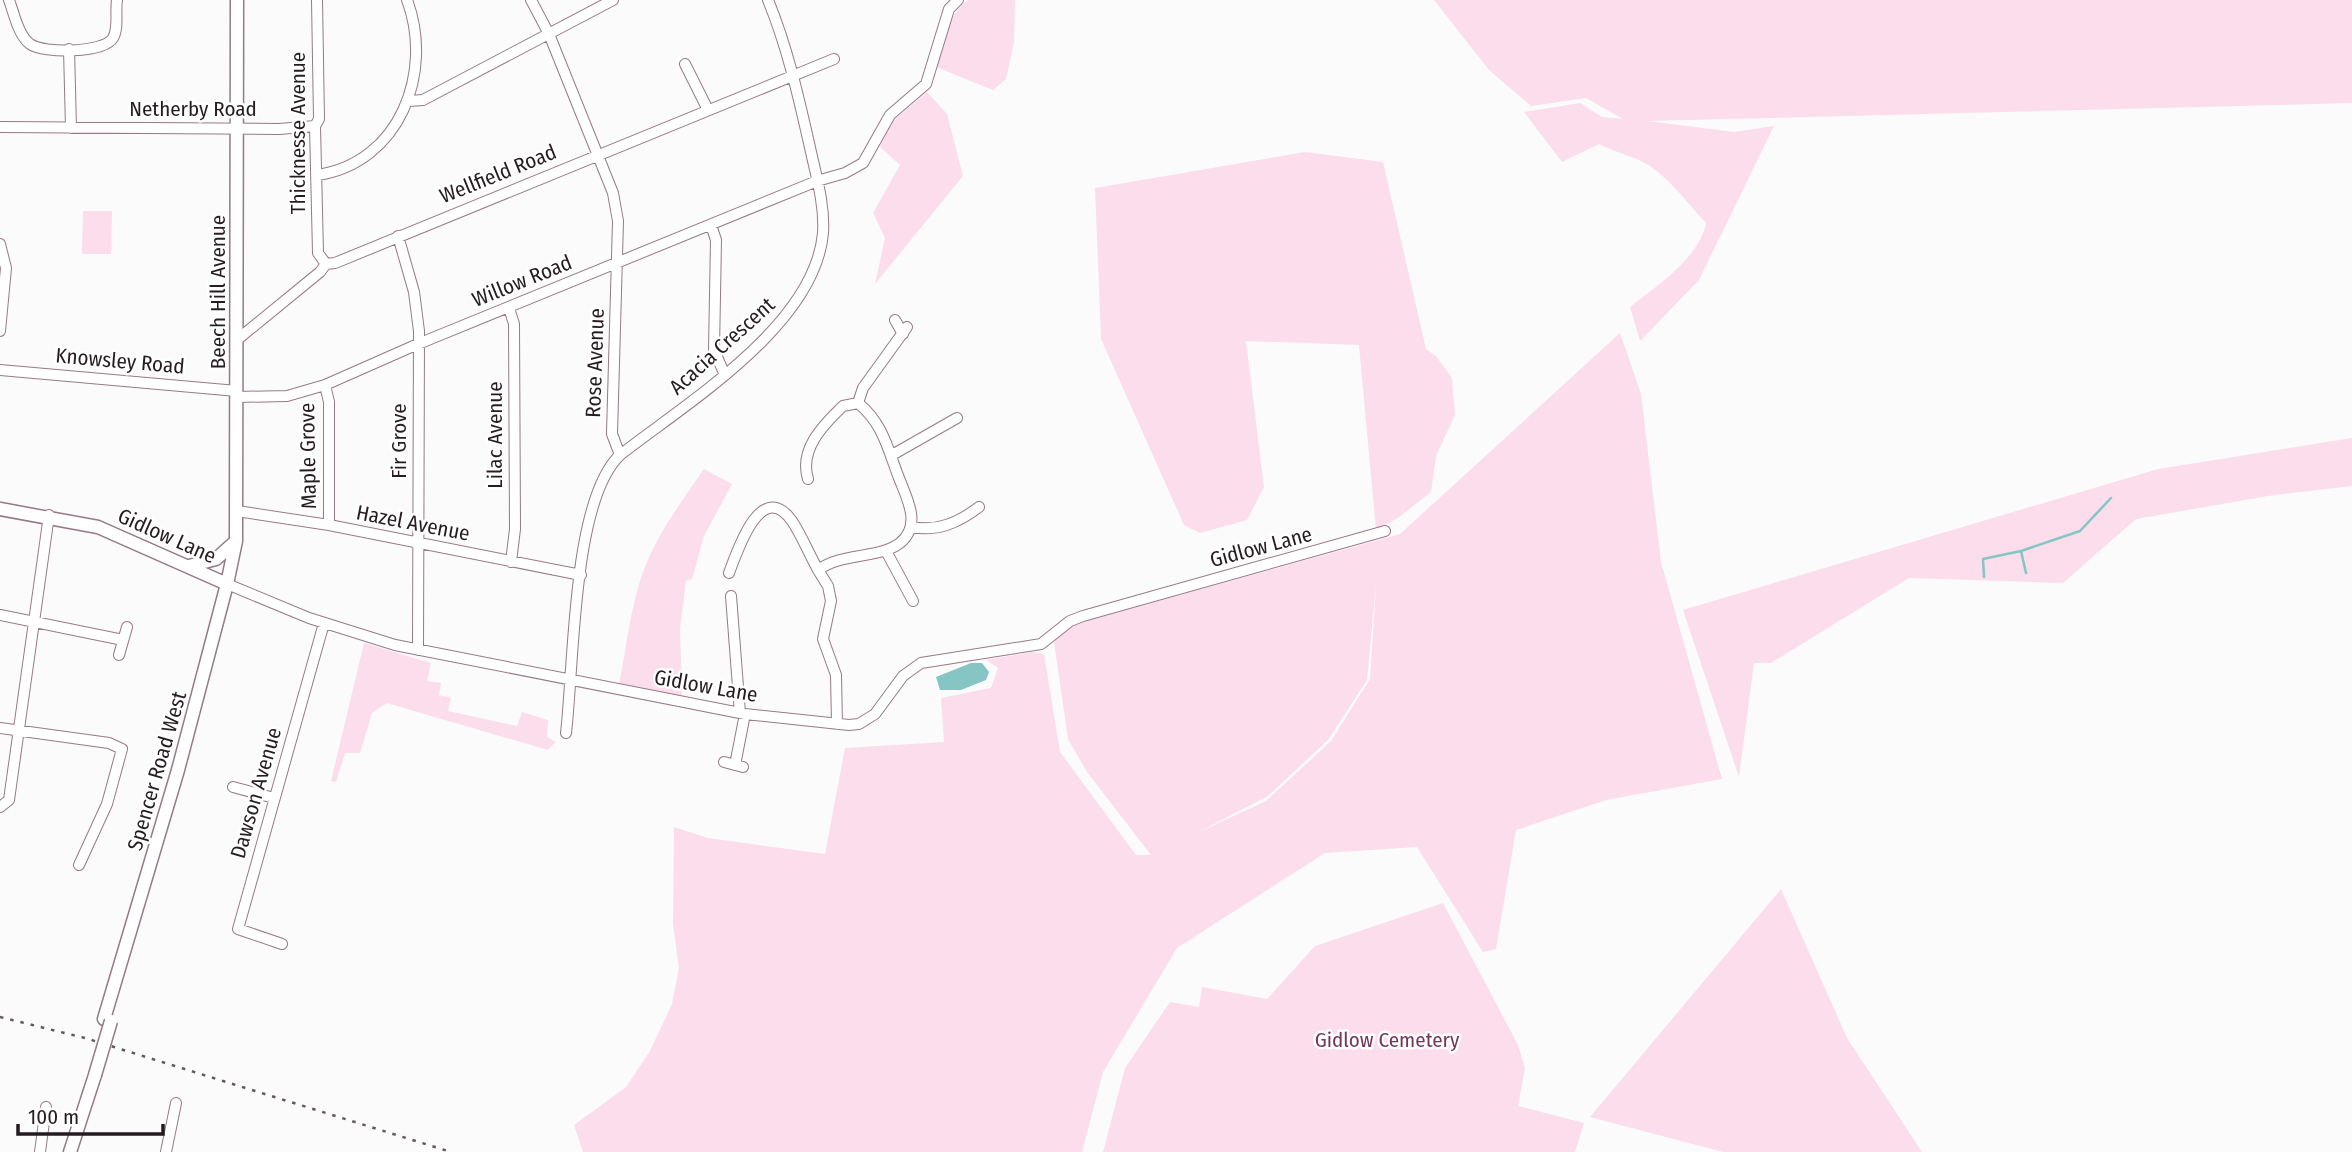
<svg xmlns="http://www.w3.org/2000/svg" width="2352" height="1152" viewBox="0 0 2352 1152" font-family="'Fira Sans Condensed',sans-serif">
<rect width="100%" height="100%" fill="#fbfbfb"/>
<!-- green -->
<path fill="#fbddec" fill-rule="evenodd" d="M968,0H1015L1014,42L1006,79L993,90L936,67C942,42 947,16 968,0Z
M1434,0H2352V103L1648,121L1734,132L1774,126L1699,280L1640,341L1630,307C1656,286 1699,259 1706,223C1689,205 1671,180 1650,166C1634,156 1616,153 1599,144L1562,162L1524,112L1580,103L1602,117L1623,119L1586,98L1531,106L1489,70Z
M927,92L947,114L963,176L875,284L885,238L873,213L900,165L880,147L891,123Z
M1305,152L1383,162L1426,349L1436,356L1452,378L1455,415L1436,456L1431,492L1398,518L1376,530L1359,345L1246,341L1264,487L1247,520L1200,533L1184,525L1101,339L1095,188Z
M83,211H112L111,254H82Z
M1620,333L1641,394L1661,562L1722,779L1606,800L1516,830L1496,949L1483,952L1417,847L1325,853L1177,948L1103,1072L1082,1152H583L574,1125L626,1087L650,1051L672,1004L679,968L673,924L674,827L708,838L825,854L845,748L944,742L941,698L991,688L998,668L986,660L1032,652L1044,654L1060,752L1136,855H1151L1087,772L1068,739L1054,642L1061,631L1079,623L1400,534ZM1376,585L1370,679L1331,741L1266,801L1197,833L1268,796L1328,740L1367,680Z
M2352,438V486L2268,496L2136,519L2063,583L1909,578L1771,663H1754L1739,777L1683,610L2158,469Z
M704,469L732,484L704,536L692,579L686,581L680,629L682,697L619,685C627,645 631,600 647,562C661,529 683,499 704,469Z
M364,643L431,663L427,681L441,683L439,695L451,698L448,711L517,726L522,712L548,720L547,737L556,742L548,750L387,703L372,713L360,753H345L336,782L331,781Z
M1781,889L1847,1038L1922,1152H1723L1590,1117Z
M1443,903L1518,1045L1525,1068L1518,1106L1584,1123L1575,1152H1103L1125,1068L1170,1002L1199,1007L1202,987L1267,999L1315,946Z"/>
<!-- water -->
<path fill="#85c5c4" d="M971,663H982L989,672L986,680L961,690H940L936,677Z"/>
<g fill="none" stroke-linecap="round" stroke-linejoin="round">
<!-- stream -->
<path stroke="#85c5c4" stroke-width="2.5" d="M2021,551L2026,573
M1984,577L1983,559L2021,551L2080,531L2111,498"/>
<!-- minor casing -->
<g stroke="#967988" stroke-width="12">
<path id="minor" d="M9,0C14,13 18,35 30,44C44,54 104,53 113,38C119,28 115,11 117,0
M317,0L319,119L315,126L318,253L326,264
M531,0L549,34L613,193L618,221L612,434L620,455
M69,49L71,128
M685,64L708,110
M409,101L423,100L613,0
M0,127L279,129L315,126
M317,175C400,163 434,72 407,0
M711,225L716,240L714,350L724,373
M398,236L414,292L419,331L418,650
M0,244L6,268L0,331
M509,308L514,324L515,529L511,562
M895,320L903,334
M238,339L320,272L326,264L335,263L834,59
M0,370L237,391
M325,385L329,402V525
M237,397L287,396L325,385L418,344L817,181L845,173L863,163L890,115L926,84L949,9L958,0
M858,403L863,388L907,327
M892,455L957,418
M808,479C799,450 822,426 843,406L858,403C883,423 888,450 899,478C907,499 922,525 900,543C879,559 843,552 818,570L828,586L831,601L823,639L836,675L837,724
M237,511L329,525L581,575
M911,527C937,532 958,523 979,507
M886,551L913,601
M729,573C737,552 761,477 792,521C802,536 809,554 818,570
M227,584L309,618L395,645L745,714L849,725L859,724L875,714L903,676L921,663L1041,644L1070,621L1083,616L1385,531
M731,596L740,713
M0,615L123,640
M119,655L127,627
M0,728L109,743L122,749L107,804L79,865
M566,733C574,666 572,500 620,455C688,402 815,325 823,233C825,203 815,172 809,143C798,95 787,46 768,0
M724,762L743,767
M735,765L745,714
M233,787L274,798
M0,807L9,800L49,515
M282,944L238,929L324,623
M40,1152L46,1107
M166,1152L176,1103"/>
</g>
<!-- tertiary casing -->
<g stroke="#967988" stroke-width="15">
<path id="tertiary" d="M0,509L98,527L227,584
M189,566L216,559L236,541
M104,1019L178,770L227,584L236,541L237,0
M70,1152L95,1075"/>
</g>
<!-- minor -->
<use href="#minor" stroke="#fff" stroke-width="10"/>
<!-- tertiary -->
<use href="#tertiary" stroke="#fff" stroke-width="12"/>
<!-- rail -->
<path stroke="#60585c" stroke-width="2.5" stroke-dasharray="3.5 7" stroke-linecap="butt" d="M0,1017L85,1038L451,1152"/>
<!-- tertiary-bridge casing -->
<g stroke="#967988" stroke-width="15" stroke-linecap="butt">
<path id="tertiary-bridge" d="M95,1075L111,1021"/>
</g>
<!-- tertiary-bridge -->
<use href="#tertiary-bridge" stroke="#fff" stroke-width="12"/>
</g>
<g text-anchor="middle" stroke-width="5" stroke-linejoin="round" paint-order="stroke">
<!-- street labels -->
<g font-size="21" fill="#261b21" stroke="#fff">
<text x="193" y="116">Netherby Road</text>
<text transform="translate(298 133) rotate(-90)" y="7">Thicknesse Avenue</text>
<text transform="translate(498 174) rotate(-22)" y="7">Wellfield Road</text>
<text transform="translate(522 281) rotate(-22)" y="7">Willow Road</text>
<text transform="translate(218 292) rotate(-90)" y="7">Beech Hill Avenue</text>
<text transform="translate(722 346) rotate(-42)" y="7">Acacia Crescent</text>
<text transform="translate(120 361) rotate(5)" y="7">Knowsley Road</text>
<text transform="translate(595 363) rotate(-88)" y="7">Rose Avenue</text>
<text transform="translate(495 435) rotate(-90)" y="7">Lilac Avenue</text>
<text transform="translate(399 441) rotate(-90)" y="7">Fir Grove</text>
<text transform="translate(308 456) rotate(-91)" y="7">Maple Grove</text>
<text transform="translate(413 523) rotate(11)" y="7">Hazel Avenue</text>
<text transform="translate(167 536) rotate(24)" y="7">Gidlow Lane</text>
<text transform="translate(1261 547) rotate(-15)" y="7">Gidlow Lane</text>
<text transform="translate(706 686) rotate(10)" y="7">Gidlow Lane</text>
<text transform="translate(157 771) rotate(-74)" y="7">Spencer Road West</text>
<text transform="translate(256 793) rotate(-74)" y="7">Dawson Avenue</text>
</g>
<!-- park labels -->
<g font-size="21" fill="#73375a" stroke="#fff">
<text x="1387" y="1047">Gidlow Cemetery</text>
</g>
</g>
<!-- scale -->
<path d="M18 1124v10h145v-10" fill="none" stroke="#261b21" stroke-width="3.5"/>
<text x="28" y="1124" font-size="21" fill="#261b21" stroke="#ffffff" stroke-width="5" paint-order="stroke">100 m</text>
</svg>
